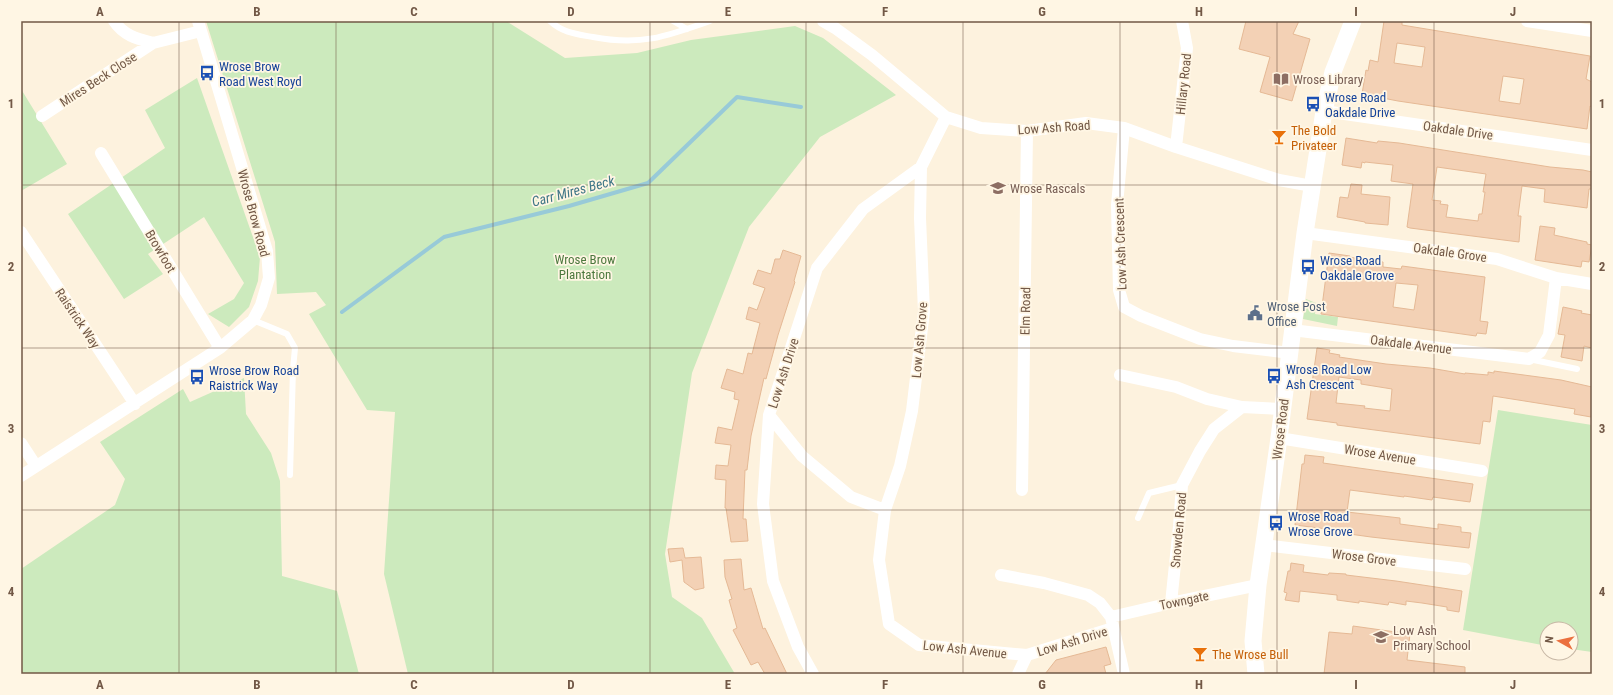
<svg xmlns="http://www.w3.org/2000/svg" width="1613" height="695" viewBox="0 0 1613 695" font-family="'Roboto Condensed',sans-serif">
<rect width="100%" height="100%" fill="#fdf2de"/>
<!-- green -->
<path fill="#cceabd" d="M206,21H506L565,58L637,53L691,40L795,26L823,38L896,95L820,137L749,227L692,373L665,554L672,597L702,618L735,674H408L384,574L395,412L367,410L309,314L326,305L316,292L277,294L275,242Z
M197,78L260,257L258,281L249,307L229,327L208,314L234,299L244,283L204,217L148,254L163,274L124,299L68,214L165,148L145,110Z
M21,89L67,164L21,191Z
M1306,299L1316,303L1315,314L1338,317L1337,326L1303,319Z
M244,378L246,414L271,453L280,481L282,576L337,591L359,674H21V569L115,505L125,479L100,442L183,389L190,402Z
M1498,410L1592,425V652L1571,649V629H1547V646L1463,630Z"/>
<g fill="none" stroke-linecap="round" stroke-linejoin="round">
<!-- stream -->
<path stroke="#98cad8" stroke-width="4" d="M342,312L444,237L569,206L648,183L737,97L801,107"/>
</g>
<!-- building -->
<path fill="#f3d1b5" stroke="#e5b995" fill-rule="evenodd" d="M1246,21H1299L1293,34L1310,39L1292,101L1260,92L1270,57L1239,49Z
M1384,21H1402V25L1590,56L1586,79L1592,82V107L1590,106L1587,129L1398,101L1362,94L1366,70L1368,71L1370,60L1378,62ZM1397,43L1425,47L1422,67L1394,63ZM1503,76L1524,79L1520,104L1499,101Z
M1346,138L1377,143L1378,141L1399,143L1550,167L1583,170L1592,172V189H1589L1587,208L1544,202L1545,189L1522,186L1518,216H1521L1519,242L1410,228L1407,227L1413,184L1391,181L1393,165L1365,162V163L1362,162L1361,168L1342,165ZM1437,167L1486,174L1483,192H1485L1482,214H1479L1478,221L1446,217L1448,205L1440,204L1441,201L1432,200Z
M1351,184L1362,185L1361,194L1390,197L1388,225L1365,223V222L1337,217L1340,197L1348,198Z
M1540,226L1555,228L1554,235L1587,242V244L1592,245L1589,262L1582,261L1581,267L1535,260Z
M783,250L801,256L794,281L795,282L778,335L766,379L764,378L751,436L747,470H745L743,519H746L748,541L731,542L726,508H725L726,480L715,479L716,465L728,466L731,445L715,443L718,427L732,430L739,400L734,399L735,392L721,388L727,369L743,374L748,353L752,354L760,323L746,319L749,307L757,310L765,288L753,284L758,270L771,274L775,259H780Z
M1329,253L1350,256L1349,257L1355,258L1354,259L1383,262V267L1401,269L1402,266L1485,277L1480,321L1488,322L1486,334L1477,333L1476,336L1321,314ZM1396,283L1418,285L1414,310L1393,307Z
M1563,307L1582,311L1581,313L1592,315V348L1584,346L1582,361L1561,357L1565,335L1558,334Z
M1317,348L1330,350L1329,353L1340,355L1339,357L1386,364L1430,368L1465,374V373L1488,375V372L1494,373V371L1561,380L1592,387V410L1591,417L1574,414L1575,409L1493,396L1490,422L1483,421L1480,444L1337,425V423L1307,419ZM1339,377L1361,380V384L1392,389L1390,411L1364,408L1365,406L1336,403Z
M1305,455L1324,457L1323,463L1473,484L1470,502L1433,497L1432,500L1404,496V497L1350,490L1347,512L1400,518V524L1438,529V524L1461,527V532L1471,533L1469,548L1371,537L1335,532V530L1295,525L1302,464H1304Z
M683,548L685,558L701,557L704,588L695,590L684,582L682,560L670,562L668,549Z
M741,559L744,590L751,588L763,629L765,628L787,674H765L758,662L751,665L733,630L737,628L729,600L732,599L725,577L724,560Z
M1291,563L1304,565L1303,572L1328,575L1329,573L1346,574V575L1396,581L1462,591L1459,612L1447,610V607L1422,603L1406,601V605L1389,602L1388,605L1359,601V603L1337,600V595L1300,591L1299,602L1285,600L1287,593L1284,592L1288,571H1290Z
M1353,626L1410,634L1407,660L1465,667V674H1324L1329,632L1352,634Z
M1106,647L1111,664L1104,666L1106,674H1045L1056,660Z"/>
<g fill="none" stroke-linecap="round" stroke-linejoin="round">
<!-- lane -->
<path stroke="#fff" stroke-width="6" d="M550,21C563,33 576,34 593,37C640,46 665,37 710,21
M673,21L687,29
M253,320L287,334L295,348L293,369L290,475
M1529,359L1577,369
M1138,518L1149,493L1182,485"/>
<!-- street -->
<path stroke="#fff" stroke-width="12" d="M114,21C124,36 138,39 153,43
M823,21L835,28L872,55L946,117L981,128L1027,131L1086,123L1124,128L1176,147L1279,180L1312,186
M1527,21L1592,31
M1324,111L1592,150
M42,116L153,43L201,31
M1124,128L1117,205L1119,290L1124,307L1141,316L1200,339L1233,346L1290,353
M1176,147L1187,48L1182,21
M101,153L220,348
M21,232L135,404
M1305,233L1497,259L1556,278L1592,284
M1292,330L1529,359L1540,352L1549,335L1556,278
M1120,375L1176,387L1207,399L1242,407
M769,415L802,456L851,497L885,510L879,560L889,624L919,645L1027,655
M1279,438L1482,471
M21,443L36,466
M21,476L220,348L253,320L261,305L269,278L267,251L198,21
M1022,490L1027,131
M885,510L900,466L912,411L924,311L920,218L921,167
M1263,545L1465,569
M1001,575L1044,583L1088,595L1100,603L1111,617L1124,674
M1171,603L1179,526L1182,485L1200,451L1214,429L1242,407L1282,409
M1111,617L1171,603L1258,585
M813,674L798,647L773,581L763,504L769,415L817,268L863,209L921,167L946,117
M1018,674L1027,655L1113,628"/>
<!-- secondary -->
<path stroke="#fff" stroke-width="17" d="M1256,674L1253,641L1258,585L1279,438L1305,233L1324,111L1333,72L1353,21"/>
</g>
<!-- grid -->
<path fill="none" stroke="#725846" stroke-width="1" stroke-opacity="0.55" d="M179,21V674M336,21V674M493,21V674M650,21V674M806,21V674M963,21V674M1120,21V674M1277,21V674M1434,21V674M21,185H1592M21,348H1592M21,510H1592"/>
<!-- icons -->
<defs>
<g id="bus-bare" transform="scale(1.2)"><path d="M-5-6H5V4H4V6H2V4H-2V6H-4V4H-5ZM-3.5-4V0h7V-4ZM-3.5 1.2v1.5H-2V1.2ZM2 1.2v1.5H3.5V1.2Z" fill="#1a4fb4" stroke="#fff6e4" stroke-width="2.5" paint-order="stroke"/></g>
<g id="library-bare" transform="scale(1.2)"><path d="M-6-4Q-3-5.5-.7-3.5V5Q-3 3-6 4ZM6-4Q3-5.5 .7-3.5V5Q3 3 6 4Z" fill="#8d6e63" stroke="#fff6e4" stroke-width="2.5" paint-order="stroke"/></g>
<g id="bar-bare" transform="scale(1.2)"><path d="M-6-5H6L.8 .8V4.5H3.5V6h-7V4.5H-.8V.8Z" fill="#e8710a" stroke="#fff6e4" stroke-width="2.5" paint-order="stroke"/></g>
<g id="school-bare" transform="scale(1.2)"><path d="M0-5L7-2L0 1L-7-2ZM-4 1L0 2.5L4 1V4Q0 6-4 4Z" fill="#8d6e63" stroke="#fff6e4" stroke-width="2.5" paint-order="stroke"/></g>
<g id="civic-bare" transform="scale(1.2)"><path d="M-.6-6.5H3V-4.5H.6V-3L4-1V1h2V6H-6V1h2V-1L-.6-3ZM-1.2 2.5V6h2.4V2.5Z" fill="#5c6f8a" stroke="#fff6e4" stroke-width="2.5" paint-order="stroke"/></g>
</defs>
<g fill-rule="evenodd">
<use href="#bus-bare" x="207" y="73"/>
<use href="#library-bare" x="1281" y="79"/>
<use href="#bus-bare" x="1313" y="104"/>
<use href="#bar-bare" x="1279" y="137"/>
<use href="#school-bare" x="998" y="188"/>
<use href="#bus-bare" x="1308" y="267"/>
<use href="#civic-bare" x="1255" y="313"/>
<use href="#bus-bare" x="1274" y="376"/>
<use href="#bus-bare" x="197" y="377"/>
<use href="#bus-bare" x="1276" y="523"/>
<use href="#school-bare" x="1381" y="637"/>
<use href="#bar-bare" x="1200" y="654"/>
</g>
<g text-anchor="middle" stroke-width="3.5" stroke-linejoin="round" paint-order="stroke">
<!-- transit labels -->
<g font-size="13" fill="#164399" stroke="#fff6e4" text-anchor="start">
<text x="219" y="71">Wrose Brow<tspan x="219" dy="15">Road West Royd</tspan></text>
<text x="1325" y="102">Wrose Road<tspan x="1325" dy="15">Oakdale Drive</tspan></text>
<text x="1320" y="265">Wrose Road<tspan x="1320" dy="15">Oakdale Grove</tspan></text>
<text x="1286" y="374">Wrose Road Low<tspan x="1286" dy="15">Ash Crescent</tspan></text>
<text x="209" y="375">Wrose Brow Road<tspan x="209" dy="15">Raistrick Way</tspan></text>
<text x="1288" y="521">Wrose Road<tspan x="1288" dy="15">Wrose Grove</tspan></text>
</g>
<!-- street labels -->
<g font-size="13" fill="#725846" stroke="#fff6e4">
<text transform="translate(98 79) rotate(-33)" y="5">Mires Beck Close</text>
<text transform="translate(1183 84) rotate(-84)" y="5">Hillary Road</text>
<text transform="translate(1054 127) rotate(-4)" y="5">Low Ash Road</text>
<text transform="translate(1458 130) rotate(8)" y="5">Oakdale Drive</text>
<text transform="translate(254 213) rotate(75)" y="5">Wrose Brow Road</text>
<text transform="translate(1120 244) rotate(-92)" y="5">Low Ash Crescent</text>
<text transform="translate(161 251) rotate(59)" y="5">Browfoot</text>
<text transform="translate(1450 252) rotate(8)" y="5">Oakdale Grove</text>
<text transform="translate(1025 311) rotate(-89)" y="5">Elm Road</text>
<text transform="translate(78 318) rotate(56)" y="5">Raistrick Way</text>
<text transform="translate(919 340) rotate(-85)" y="5">Low Ash Grove</text>
<text transform="translate(1411 344) rotate(7)" y="5">Oakdale Avenue</text>
<text transform="translate(783 373) rotate(-72)" y="5">Low Ash Drive</text>
<text transform="translate(1280 429) rotate(-83)" y="5">Wrose Road</text>
<text transform="translate(1380 454) rotate(9)" y="5">Wrose Avenue</text>
<text transform="translate(1178 530) rotate(-85)" y="5">Snowden Road</text>
<text transform="translate(1364 557) rotate(7)" y="5">Wrose Grove</text>
<text transform="translate(1184 600) rotate(-12)" y="5">Towngate</text>
<text transform="translate(1072 641) rotate(-17)" y="5">Low Ash Drive</text>
<text transform="translate(965 649) rotate(6)" y="5">Low Ash Avenue</text>
</g>
<!-- education labels -->
<g font-size="13" fill="#785e54" stroke="#fff6e4" text-anchor="start">
<text x="1293" y="84">Wrose Library</text>
<text x="1010" y="193">Wrose Rascals</text>
<text x="1393" y="635">Low Ash<tspan x="1393" dy="15">Primary School</tspan></text>
</g>
<!-- food labels -->
<g font-size="13" fill="#c56008" stroke="#fff6e4" text-anchor="start">
<text x="1291" y="135">The Bold<tspan x="1291" dy="15">Privateer</tspan></text>
<text x="1212" y="659">The Wrose Bull</text>
</g>
<!-- park labels -->
<g font-size="13" fill="#4c783e" stroke="#fff6e4">
<text x="585" y="264">Wrose Brow<tspan x="585" dy="15">Plantation</tspan></text>
</g>
<!-- service labels -->
<g font-size="13" fill="#4e5e75" stroke="#fff6e4" text-anchor="start">
<text x="1267" y="311">Wrose Post<tspan x="1267" dy="15">Office</tspan></text>
</g>
<!-- water labels -->
<g font-size="14" font-style="italic" fill="#3f7687" stroke="#fff6e4">
<text transform="translate(573 191) rotate(-15)" y="5">Carr Mires Beck</text>
</g>
</g>
<!-- border -->
<rect width="1613" height="695" fill="none" stroke="#fff6e4" stroke-width="44"/>
<!-- north arrow -->
<g transform="translate(1559 641) rotate(278)"><circle r="19" fill="#fff6e4" stroke="#c7b7a5"/>
<path d="M0-3L7 15L0 10L-7 15Z" fill="#eb703e"/>
<text y="-6" font-size="11" font-weight="bold" text-anchor="middle" fill="#725846">N</text>
</g>
<rect x="22" y="22" width="1569" height="651" fill="none" stroke="#725846" stroke-width="1.5"/>
<g font-size="13" text-anchor="middle" font-weight="bold" fill="#725846">
<text x="100" y="16">A</text>
<text x="257" y="16">B</text>
<text x="414" y="16">C</text>
<text x="571" y="16">D</text>
<text x="728" y="16">E</text>
<text x="885" y="16">F</text>
<text x="1042" y="16">G</text>
<text x="1199" y="16">H</text>
<text x="1356" y="16">I</text>
<text x="1513" y="16">J</text>
<text x="11" y="108">1</text>
<text x="1602" y="108">1</text>
<text x="11" y="271">2</text>
<text x="1602" y="271">2</text>
<text x="11" y="433">3</text>
<text x="1602" y="433">3</text>
<text x="11" y="596">4</text>
<text x="1602" y="596">4</text>
<text x="100" y="689">A</text>
<text x="257" y="689">B</text>
<text x="414" y="689">C</text>
<text x="571" y="689">D</text>
<text x="728" y="689">E</text>
<text x="885" y="689">F</text>
<text x="1042" y="689">G</text>
<text x="1199" y="689">H</text>
<text x="1356" y="689">I</text>
<text x="1513" y="689">J</text>
</g>
</svg>
